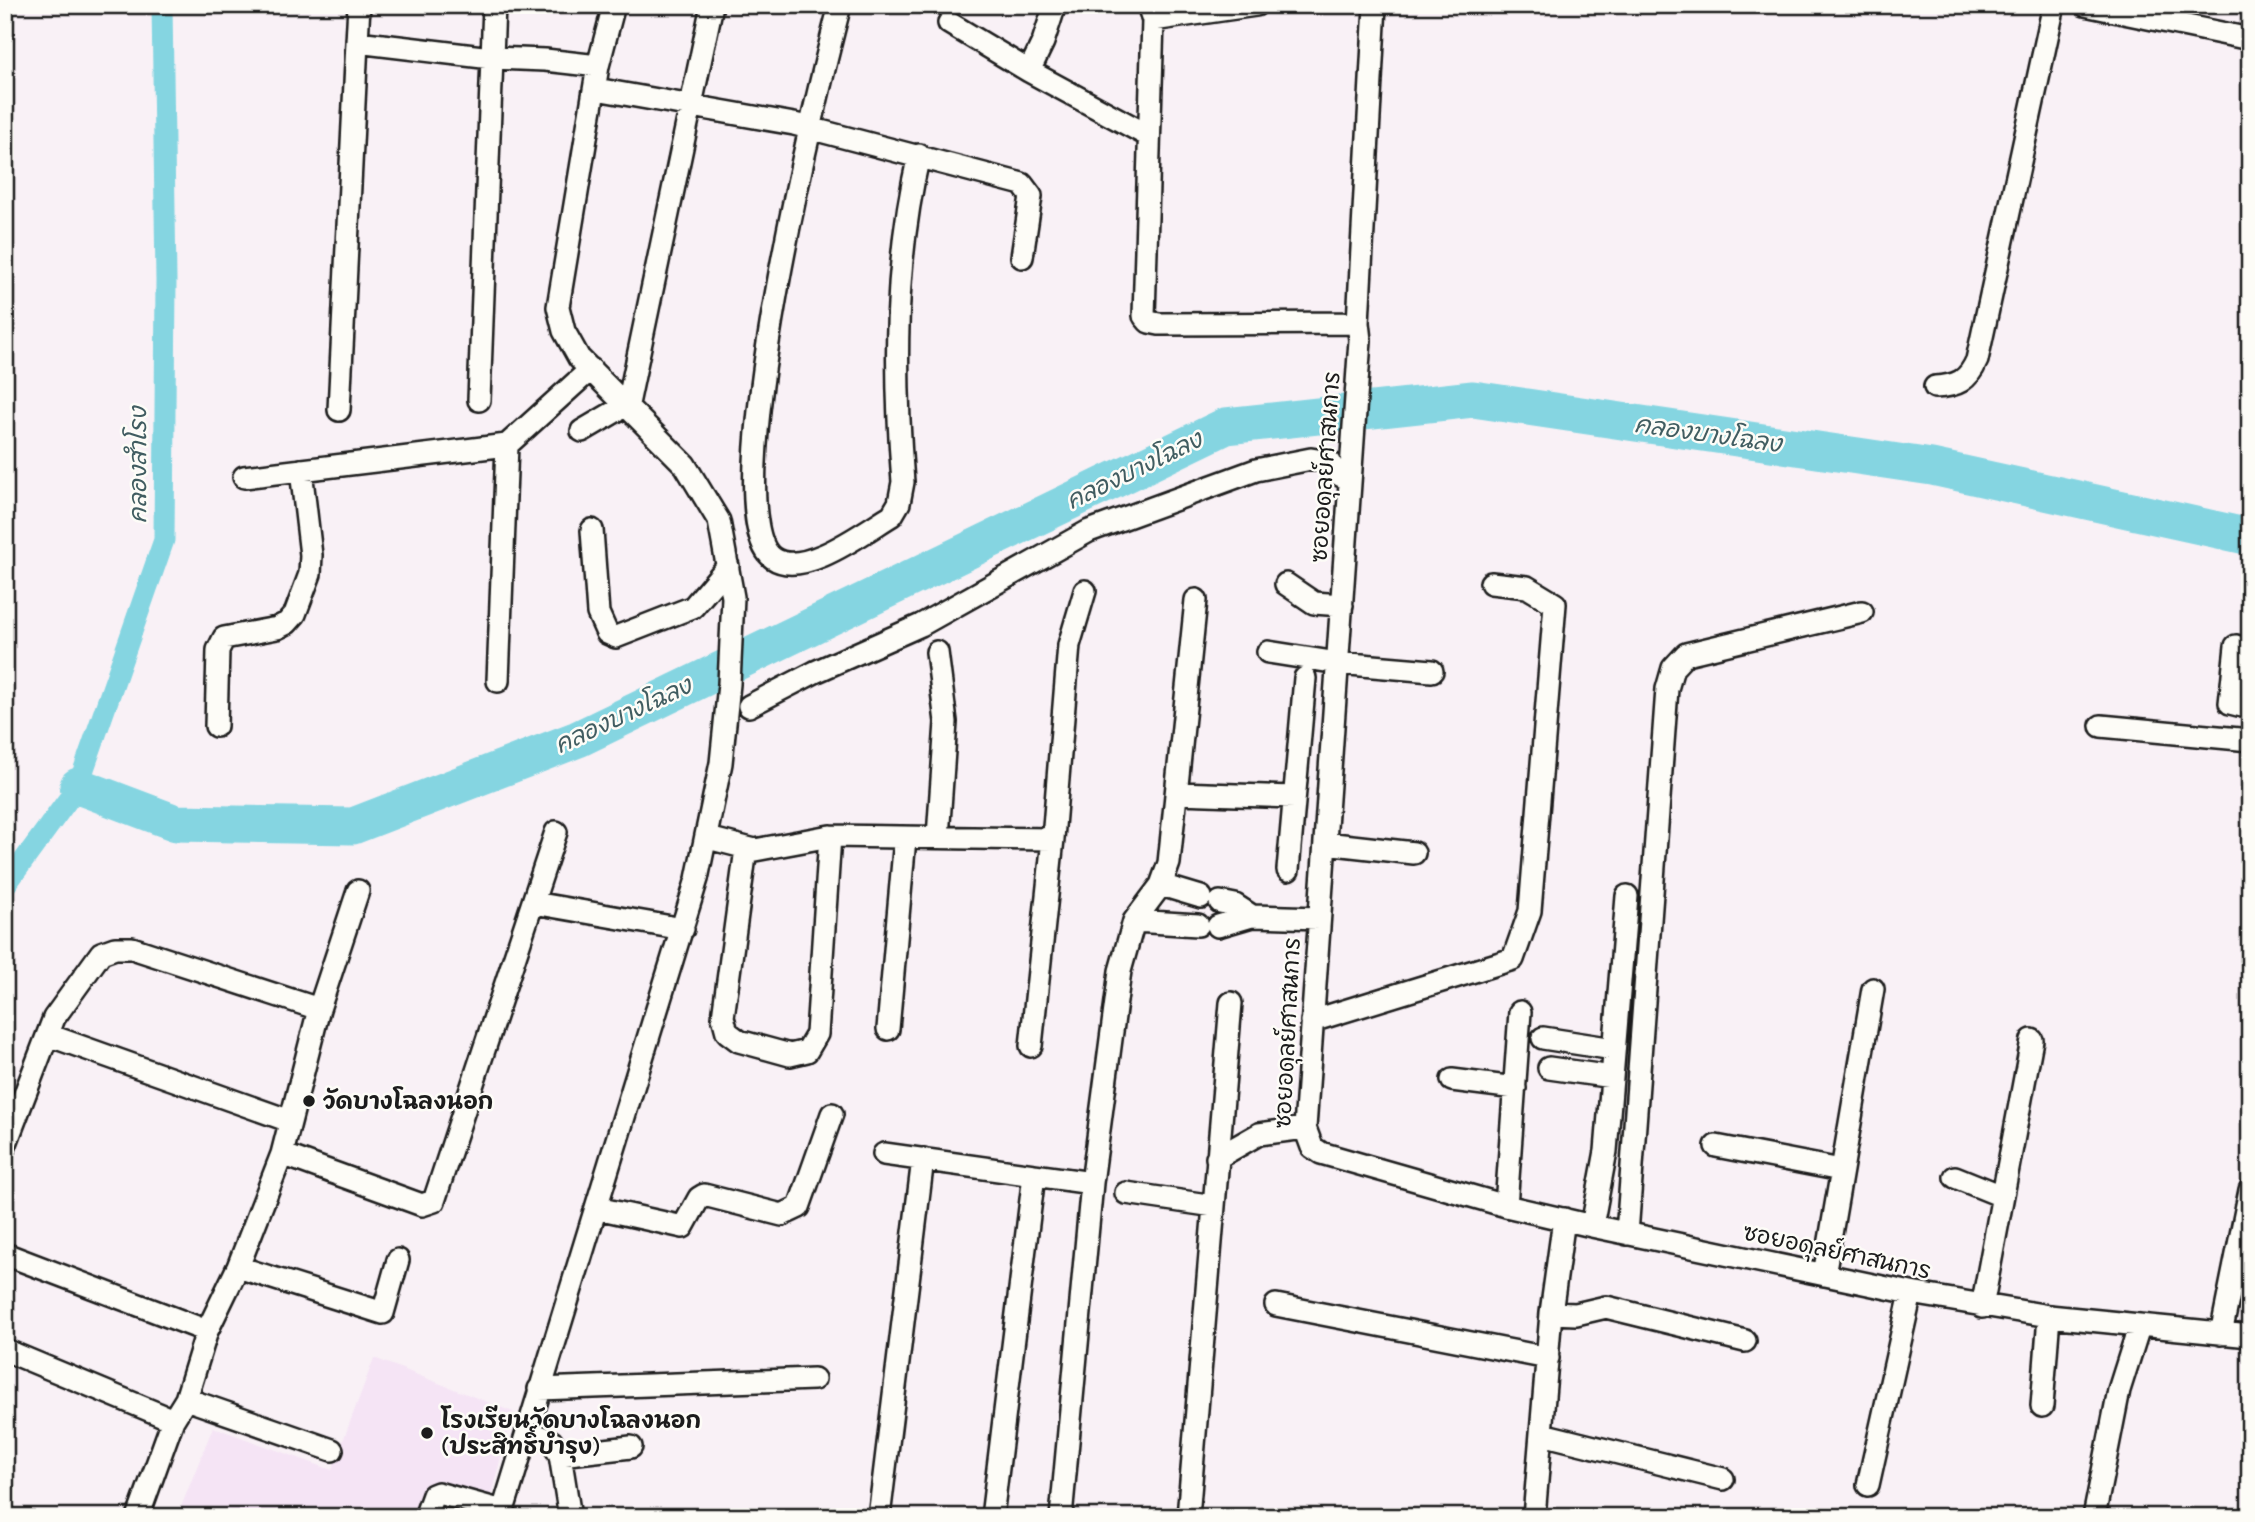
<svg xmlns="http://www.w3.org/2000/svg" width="2255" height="1522" viewBox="0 0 2255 1522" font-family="'Comic Neue','Playpen Sans Thai',sans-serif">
<rect width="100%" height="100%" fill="#f9f1f6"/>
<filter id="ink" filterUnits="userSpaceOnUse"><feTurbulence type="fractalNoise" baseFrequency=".0143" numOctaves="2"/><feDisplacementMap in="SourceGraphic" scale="14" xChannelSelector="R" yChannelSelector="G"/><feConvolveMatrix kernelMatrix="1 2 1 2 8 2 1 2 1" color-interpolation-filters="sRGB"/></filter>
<g filter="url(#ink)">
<!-- built -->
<path fill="#f5e4f5" d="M374,1358L513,1412L485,1517H177L213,1427L332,1470Z"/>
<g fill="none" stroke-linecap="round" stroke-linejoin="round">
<!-- canal -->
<path stroke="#85d5e1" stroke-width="21" d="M5,886L78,786L164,540L166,280L162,5"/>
<!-- river -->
<path stroke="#85d5e1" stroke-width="37" d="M78,786L176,823L353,826L578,739L1226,426L1473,399L1932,467L2250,537"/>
<!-- minor casing -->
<g stroke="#1c1c1c" stroke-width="26">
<path id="minor" d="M359,5L357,42L491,58L545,60L598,66
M840,5C820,82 712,515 773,558C803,579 865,531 892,515L899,503L903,482C894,373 894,261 919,155
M1148,5L1153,20L1144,316L1149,322L1159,324L1358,323
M1375,5L1358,323L1360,340L1305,1128L1312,1147L1321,1153L1506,1206L1592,1226L1911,1293L2049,1316L2250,1336
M2085,5L2250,39
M1153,20L1256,5
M949,23L1029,71L1149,136
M1029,71L1043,42L1055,5
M596,89L794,124L1022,184L1031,196L1022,257
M1935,387C1957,386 1968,381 1977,360L2054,5
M479,400L494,5
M339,410L357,42
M582,431L628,404L712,5
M244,477L507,445L591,369
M592,530L598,613L607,633L616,637L693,607L728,566
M1286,584L1314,603L1342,605
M2236,646L2230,703L2250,708
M937,652L946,722L938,837
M1268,652L1338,663L1432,671
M498,681L507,445
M749,706L815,672L921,625L1089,531L1256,470L1311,459L1330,462L1334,472L1350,480
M216,726L218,650L224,638L277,628L287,623L295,614L310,574L311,555L301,470
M2101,726L2250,740
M1178,793L1294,797
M708,838L755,850L830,836L1053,839
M1325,843L1414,853
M746,849L723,1017L727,1032L739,1041L790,1055L807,1051L817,1034L830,836
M1288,870L1305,678
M1161,885L1201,897
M534,903L683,929
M1252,916L1319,918
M1134,921L1198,925
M1218,926L1252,916L1235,905L1220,902
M1312,1021L1513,959L1530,911L1555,604L1527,587L1491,583
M888,1029L905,838
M48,1035L290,1121
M1543,1038L1614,1049
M1031,1046L1053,839L1069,645L1085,591
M1549,1068L1612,1077
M1452,1080L1515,1088
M5,1146L54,1018L101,953L115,948H132L319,1009
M1716,1146L1841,1170
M282,1154L422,1205L434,1201L556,832
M884,1154L1092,1183
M1217,1158L1259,1134L1305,1128
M1955,1177L2002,1196
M1126,1193L1214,1206
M1506,1206L1520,1012
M597,1208L683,1227L699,1198L704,1195L782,1215L799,1207L832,1114
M1592,1226L1606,1151L1627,896
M1627,1234L1667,689L1673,668L1686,654L1862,612
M5,1254L207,1331
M238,1267L383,1313L398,1260
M1824,1275L1873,989
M1276,1305L1548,1358
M1982,1307L2032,1040
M1551,1313L1576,1314L1606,1307L1745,1341
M2221,1334L2250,1190
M5,1350L173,1420
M539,1389L814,1379
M186,1399L332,1450
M2042,1406L2049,1316
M527,1430L552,1442L560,1455L570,1517
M1542,1434L1723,1479
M560,1455L631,1447
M1868,1485L1911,1293
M138,1517L173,1420L186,1399L207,1331L238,1267L282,1154L319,1009L358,891
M425,1517L433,1495L438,1493L503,1511
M501,1517L697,879L721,763L729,684L733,597L719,521L685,465L579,358L564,331L558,307L598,66L614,5
M879,1517L923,1159
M992,1517L1034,1175
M1061,1517L1092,1183L1120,971L1134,921L1161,885L1169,863L1196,600
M1188,1517L1231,1003
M1534,1517L1551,1313L1564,1219
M2094,1517L2119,1390L2139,1327"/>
</g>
<!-- minor -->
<use href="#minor" stroke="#fdfcf7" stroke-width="21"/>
</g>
</g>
<!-- markers -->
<g fill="#1c1c1c" stroke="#fdfcf7" stroke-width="2.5">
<circle cx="309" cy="1101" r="7"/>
<circle cx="427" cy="1433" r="7"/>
</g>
<g text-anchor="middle" stroke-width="5" stroke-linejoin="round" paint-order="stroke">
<!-- street labels -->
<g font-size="23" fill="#1c1c1c" stroke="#fdfcf7">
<text transform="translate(1325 467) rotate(-86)" y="8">ซอยอดุลย์ศาสนการ</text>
<text transform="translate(1287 1033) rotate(-87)" y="8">ซอยอดุลย์ศาสนการ</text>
<text transform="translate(1837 1251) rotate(12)" y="8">ซอยอดุลย์ศาสนการ</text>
</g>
<!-- poi labels -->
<g font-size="23" font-weight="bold" fill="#1c1c1c" stroke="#fdfcf7" text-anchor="start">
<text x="323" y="1109">วัดบางโฉลงนอก</text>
<text x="441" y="1428">โรงเรียนวัดบางโฉลงนอก<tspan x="441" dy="26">(ประสิทธิ์บำรุง)</tspan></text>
</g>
<!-- water labels -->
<g font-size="24" font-style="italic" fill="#415d61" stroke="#fdfcf7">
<text transform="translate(1708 434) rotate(8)" y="8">คลองบางโฉลง</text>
<text transform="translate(138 465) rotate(-90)" y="8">คลองสำโรง</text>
<text transform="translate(1134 470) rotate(-26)" y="8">คลองบางโฉลง</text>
<text transform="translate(623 715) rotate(-25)" y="8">คลองบางโฉลง</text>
</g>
</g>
<!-- margin -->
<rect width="2255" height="1522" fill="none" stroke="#fdfcf7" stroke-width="28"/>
<rect x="14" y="14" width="2227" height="1494" fill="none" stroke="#1c1c1c" stroke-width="2.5" filter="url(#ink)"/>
</svg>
